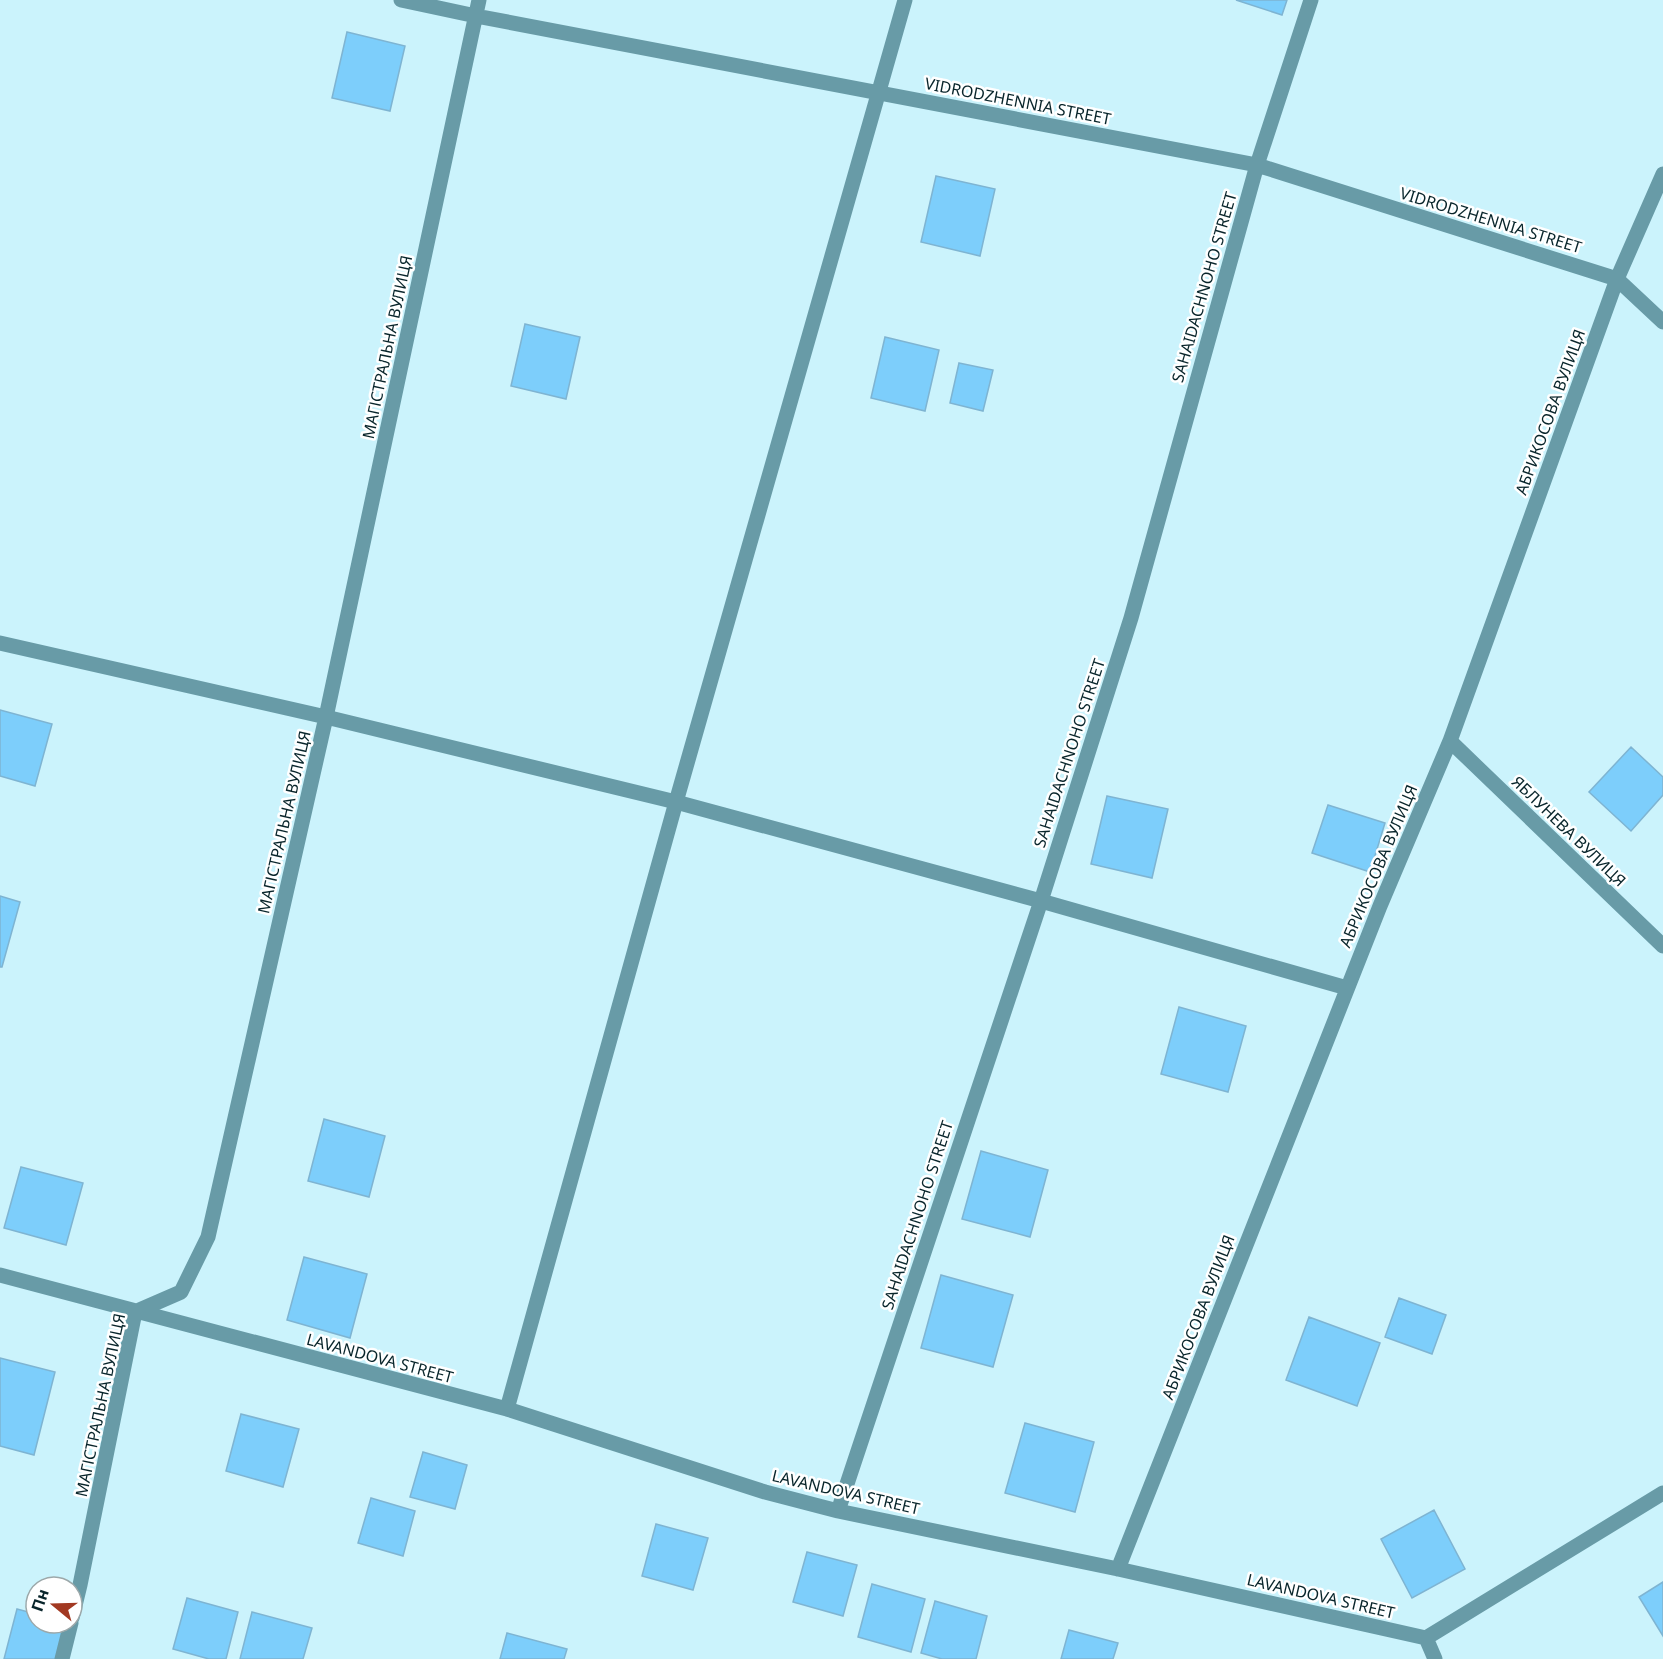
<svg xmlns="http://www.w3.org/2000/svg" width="1663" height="1659" viewBox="0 0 1663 1659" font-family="'Noto Sans',sans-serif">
<rect width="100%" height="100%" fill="#cbf3fc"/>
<!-- building -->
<path fill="#7dcefb" stroke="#7eb4d2" stroke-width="1.5" d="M1236,0H1287L1282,15Z
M347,32L405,46L390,111L332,98Z
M936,176L995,189L980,256L921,242Z
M525,324L580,337L566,399L511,386Z
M885,337L939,350L925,411L871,398Z
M959,363L993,370L983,411L950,403Z
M0,710L52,724L35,786L0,776Z
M1631,747L1663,777V795L1631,831L1589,792Z
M1107,796L1168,809L1152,878L1091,864Z
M1328,805L1385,823L1370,872L1312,853Z
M0,896L20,902L2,967H0Z
M1179,1007L1246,1026L1228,1092L1161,1074Z
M324,1119L385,1136L369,1197L308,1181Z
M981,1151L1048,1170L1030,1237L962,1219Z
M21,1167L83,1183L66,1245L4,1228Z
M304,1257L367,1274L350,1338L287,1320Z
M941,1275L1013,1295L993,1367L921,1348Z
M1399,1298L1446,1315L1432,1354L1385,1337Z
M1309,1317L1380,1343L1357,1406L1286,1380Z
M0,1358L55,1372L34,1455L0,1446Z
M241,1414L299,1429L283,1487L226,1471Z
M1025,1423L1094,1442L1075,1512L1005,1493Z
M423,1452L467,1465L455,1509L410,1497Z
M371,1498L415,1511L403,1556L358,1543Z
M1434,1510L1465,1569L1412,1598L1381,1539Z
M656,1524L708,1538L693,1590L642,1576Z
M807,1552L857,1565L843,1616L793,1602Z
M1663,1582V1636L1639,1597Z
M872,1584L925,1599L911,1652L858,1637Z
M187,1598L238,1612L226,1659H209L173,1649Z
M935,1601L987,1616L976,1659H942L921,1653Z
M17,1609L36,1614V1623H68L59,1659H4Z
M252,1612L312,1628L303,1659H240Z
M1069,1630L1118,1643L1113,1659H1061Z
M507,1633L567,1649L564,1659H500Z"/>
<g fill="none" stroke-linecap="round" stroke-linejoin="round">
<!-- minor -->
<path stroke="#689ba7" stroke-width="15" d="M401,0L476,16L1257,165L1617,279L1663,322
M0,643L326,717L676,802L1041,901L1347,988
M1450,741L1663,946
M0,1275L507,1409L765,1492L838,1511L1118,1569L1426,1638L1663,1493
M507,1409L676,802L905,0
M838,1511L1041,901L1131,618L1257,165L1311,0
M1118,1569L1380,906L1450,741L1617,279L1663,174
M72,1618L80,1585L135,1312L181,1292L208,1237L326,717L479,0
M1426,1638L1435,1659
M62,1659L71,1623"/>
</g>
<g text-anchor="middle" stroke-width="5" stroke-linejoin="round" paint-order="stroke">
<!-- street labels -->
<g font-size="16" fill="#08252b" stroke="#fff">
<text transform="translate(1018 101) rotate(11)" y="6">VIDRODZHENNIA STREET</text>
<text transform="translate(1491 220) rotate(17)" y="6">VIDRODZHENNIA STREET</text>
<text transform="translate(1204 287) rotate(-74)" y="6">SAHAIDACHNOHO STREET</text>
<text transform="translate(387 347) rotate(-78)" y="6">МАГІСТРАЛЬНА ВУЛИЦЯ</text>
<text transform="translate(1550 412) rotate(-70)" y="6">АБРИКОСОВА ВУЛИЦЯ</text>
<text transform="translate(1069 753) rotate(-72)" y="6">SAHAIDACHNOHO STREET</text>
<text transform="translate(284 822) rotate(-77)" y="6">МАГІСТРАЛЬНА ВУЛИЦЯ</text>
<text transform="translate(1569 831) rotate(44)" y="6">ЯБЛУНЕВА ВУЛИЦЯ</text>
<text transform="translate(1378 866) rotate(-67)" y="6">АБРИКОСОВА ВУЛИЦЯ</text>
<text transform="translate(917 1215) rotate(-72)" y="6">SAHAIDACHNOHO STREET</text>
<text transform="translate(1198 1317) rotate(-69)" y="6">АБРИКОСОВА ВУЛИЦЯ</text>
<text transform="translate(380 1358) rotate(15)" y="6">LAVANDOVA STREET</text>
<text transform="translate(100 1405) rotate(-78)" y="6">МАГІСТРАЛЬНА ВУЛИЦЯ</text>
<text transform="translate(846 1492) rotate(13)" y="6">LAVANDOVA STREET</text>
<text transform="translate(1321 1596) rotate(13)" y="6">LAVANDOVA STREET</text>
</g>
</g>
<!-- north arrow -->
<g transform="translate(54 1605) rotate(289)"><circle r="28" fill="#ffffff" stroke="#9ca8aa" stroke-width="1.5"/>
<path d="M0-4.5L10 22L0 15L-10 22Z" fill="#a23922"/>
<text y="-9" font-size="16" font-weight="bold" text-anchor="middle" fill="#08252b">Пн</text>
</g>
</svg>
